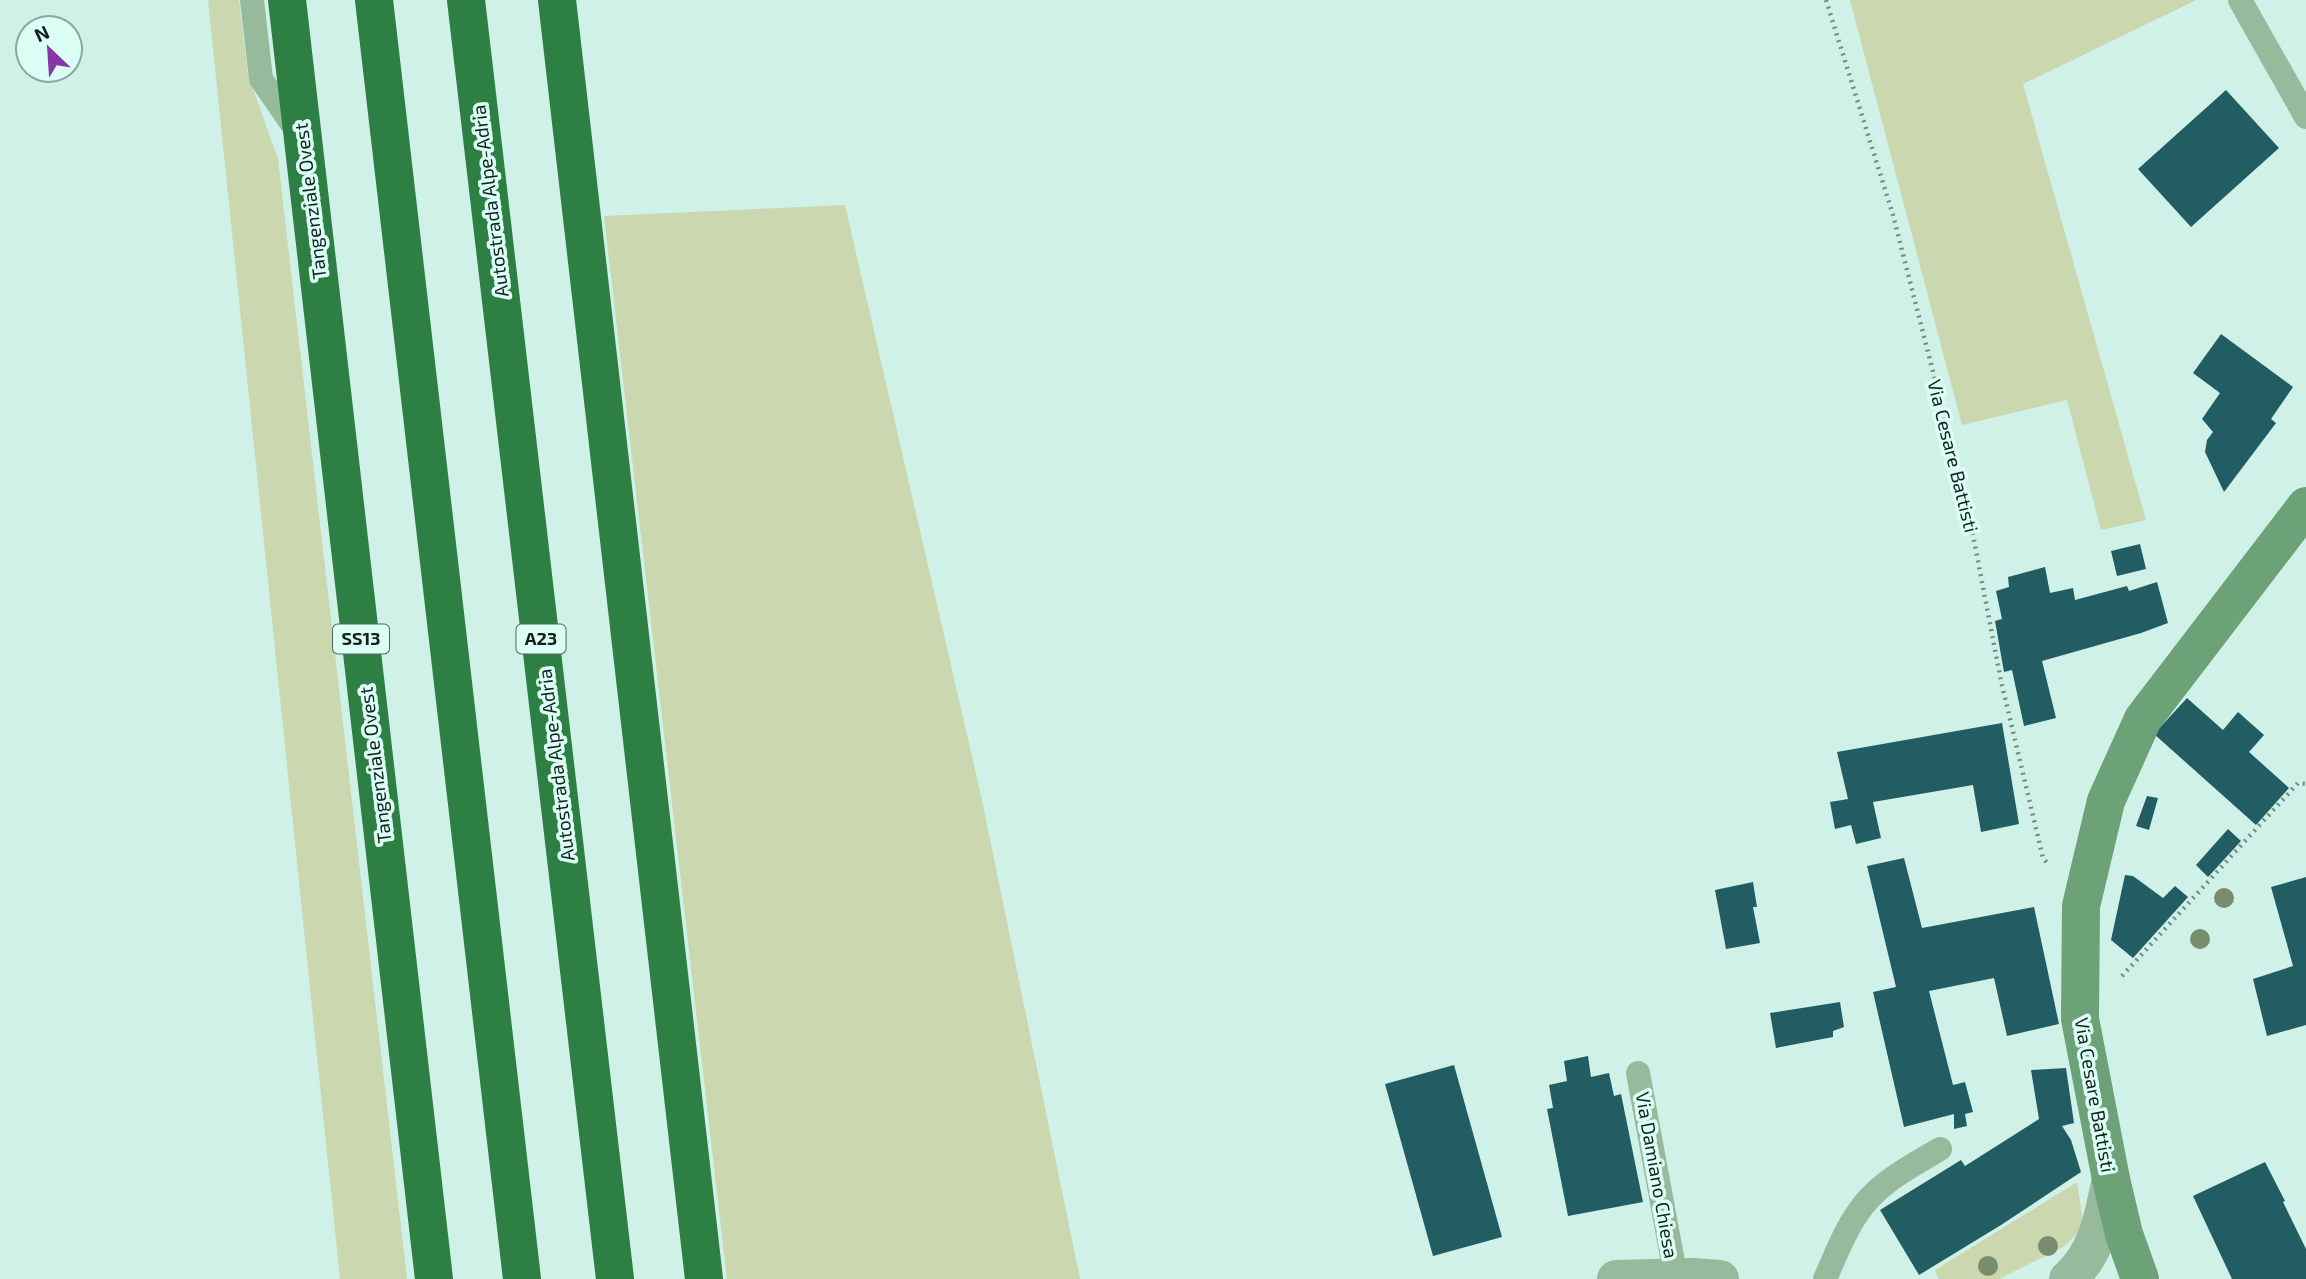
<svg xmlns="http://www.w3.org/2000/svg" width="2306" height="1279" viewBox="0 0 2306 1279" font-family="'Exo 2',sans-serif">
<rect width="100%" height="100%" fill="#cff1e8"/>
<!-- green -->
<path fill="#cad7af" d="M208,0H239L248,75L278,159L407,1279H340Z
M1850,0H2196L2023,84L2146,520L2101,530L2067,400L1962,425Z
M845,205L982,800L1080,1279H727L604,216Z
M2077,1182L2084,1227L2063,1247L1999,1279H1939L1935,1270Z"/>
<!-- building -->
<path fill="#215d63" d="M2226,90L2279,148L2191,227L2138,169Z
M2221,334L2293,387L2271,419L2276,423L2224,492L2205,452L2207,440L2213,432L2202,419L2220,393L2193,373Z
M2140,544L2146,569L2117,576L2111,551Z
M2045,567L2050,593L2073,588L2075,600L2127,586L2129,591L2157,582L2168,623L2141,633L2042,661L2056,718L2024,726L2012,670L2004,672L1995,621L2002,619L1996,591L2009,587L2008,577Z
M2187,698L2223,730L2238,712L2264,735L2249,752L2289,788L2256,825L2154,734Z
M2002,723L2019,824L1981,832L1973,785L1873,802L1881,838L1856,844L1851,825L1835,829L1830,802L1848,799L1837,752Z
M2147,796L2158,798L2149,830L2136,826Z
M2228,829L2241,841L2208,877L2196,865Z
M1904,858L1922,928L2034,907L2059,1024L2007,1036L1994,978L1929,991L1953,1085L1965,1082L1973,1112L1965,1114L1967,1126L1954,1129V1114L1904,1127L1873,992L1896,987L1867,866Z
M2125,875L2133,876L2163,898L2175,886L2188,897L2133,958L2111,940Z
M2306,877V1025L2267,1036L2253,979L2293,966L2271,887Z
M1753,882L1757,907H1753L1760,943L1726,949L1715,890Z
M1840,1002L1844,1027L1833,1031V1037L1776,1048L1770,1013Z
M1588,1056L1591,1077L1609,1073L1614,1096L1621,1094L1643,1202L1568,1216L1547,1109L1553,1108L1549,1085L1567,1081L1564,1061Z
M1454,1065L1502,1237L1433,1256L1385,1084Z
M2066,1068L2074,1123L2062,1126L2071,1140L2081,1172L2001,1225L1919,1275L1880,1210L1961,1160L1965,1166L2039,1119L2031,1070Z
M2265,1162L2285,1201L2283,1202L2306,1249V1279H2232L2193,1196Z"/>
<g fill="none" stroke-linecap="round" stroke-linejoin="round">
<!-- path -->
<path stroke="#738b85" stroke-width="4.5" stroke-dasharray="2 5" stroke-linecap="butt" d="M1826,0L1893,215L1968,509L2001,681L2043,858L2048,864
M2122,976L2298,783L2306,784"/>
<!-- lane -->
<path stroke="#97b99c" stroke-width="24" d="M252,0L261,79L299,134
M2240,0L2306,117
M1638,1073L1676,1278
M1825,1279C1835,1257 1843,1234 1857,1214C1876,1184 1910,1167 1940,1149"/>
<!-- street -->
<path stroke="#97b99c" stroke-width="38" d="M1616,1279L1692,1277L1720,1279
M2068,1279C2098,1253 2103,1216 2111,1179"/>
<!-- secondary -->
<path stroke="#6da177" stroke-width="38" d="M2140,1279L2124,1234L2111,1179L2080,1019L2081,906L2106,801L2143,719L2306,506"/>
<!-- highway -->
<path stroke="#2d7f44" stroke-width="38" d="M287,0L434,1279
M374,0L522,1279
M466,0L615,1279
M557,0L704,1279"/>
</g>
<!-- trees -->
<g fill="#788d6e">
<circle cx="2224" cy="898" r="10"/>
<circle cx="2200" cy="939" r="10"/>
<circle cx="2048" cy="1246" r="10"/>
<circle cx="1988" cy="1266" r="10"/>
</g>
<g text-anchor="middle" stroke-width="7" stroke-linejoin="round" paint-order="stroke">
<!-- shield labels -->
<g fill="#dcfff5" stroke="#50645e" stroke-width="2">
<rect x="333" y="624.5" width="56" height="29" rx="5"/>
<rect x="516.5" y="624.5" width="49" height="29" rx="5"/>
</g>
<g font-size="18" font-weight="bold" fill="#14211e">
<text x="361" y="645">SS13</text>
<text x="541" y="645">A23</text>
</g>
<!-- street labels -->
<g font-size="19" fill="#14211e" stroke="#dcfff5">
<text transform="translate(310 201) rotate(-97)" y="7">Tangenziale Ovest</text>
<text transform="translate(490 201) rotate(-97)" y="7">Autostrada Alpe-Adria</text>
<text transform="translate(1953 456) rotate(76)" y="7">Via Cesare Battisti</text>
<text transform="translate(375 765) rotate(-97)" y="7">Tangenziale Ovest</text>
<text transform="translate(556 765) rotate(-97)" y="7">Autostrada Alpe-Adria</text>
<text transform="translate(2095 1095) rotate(80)" y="7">Via Cesare Battisti</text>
<text transform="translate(1657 1175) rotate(80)" y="7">Via Damiano Chiesa</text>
</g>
</g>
<!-- north arrow -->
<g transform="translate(49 49) rotate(335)"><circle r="33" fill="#dcfff5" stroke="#8ca69f" stroke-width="2"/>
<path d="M0-5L12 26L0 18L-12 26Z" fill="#8636a5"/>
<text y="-10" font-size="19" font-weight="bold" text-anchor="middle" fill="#14211e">N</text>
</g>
</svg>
